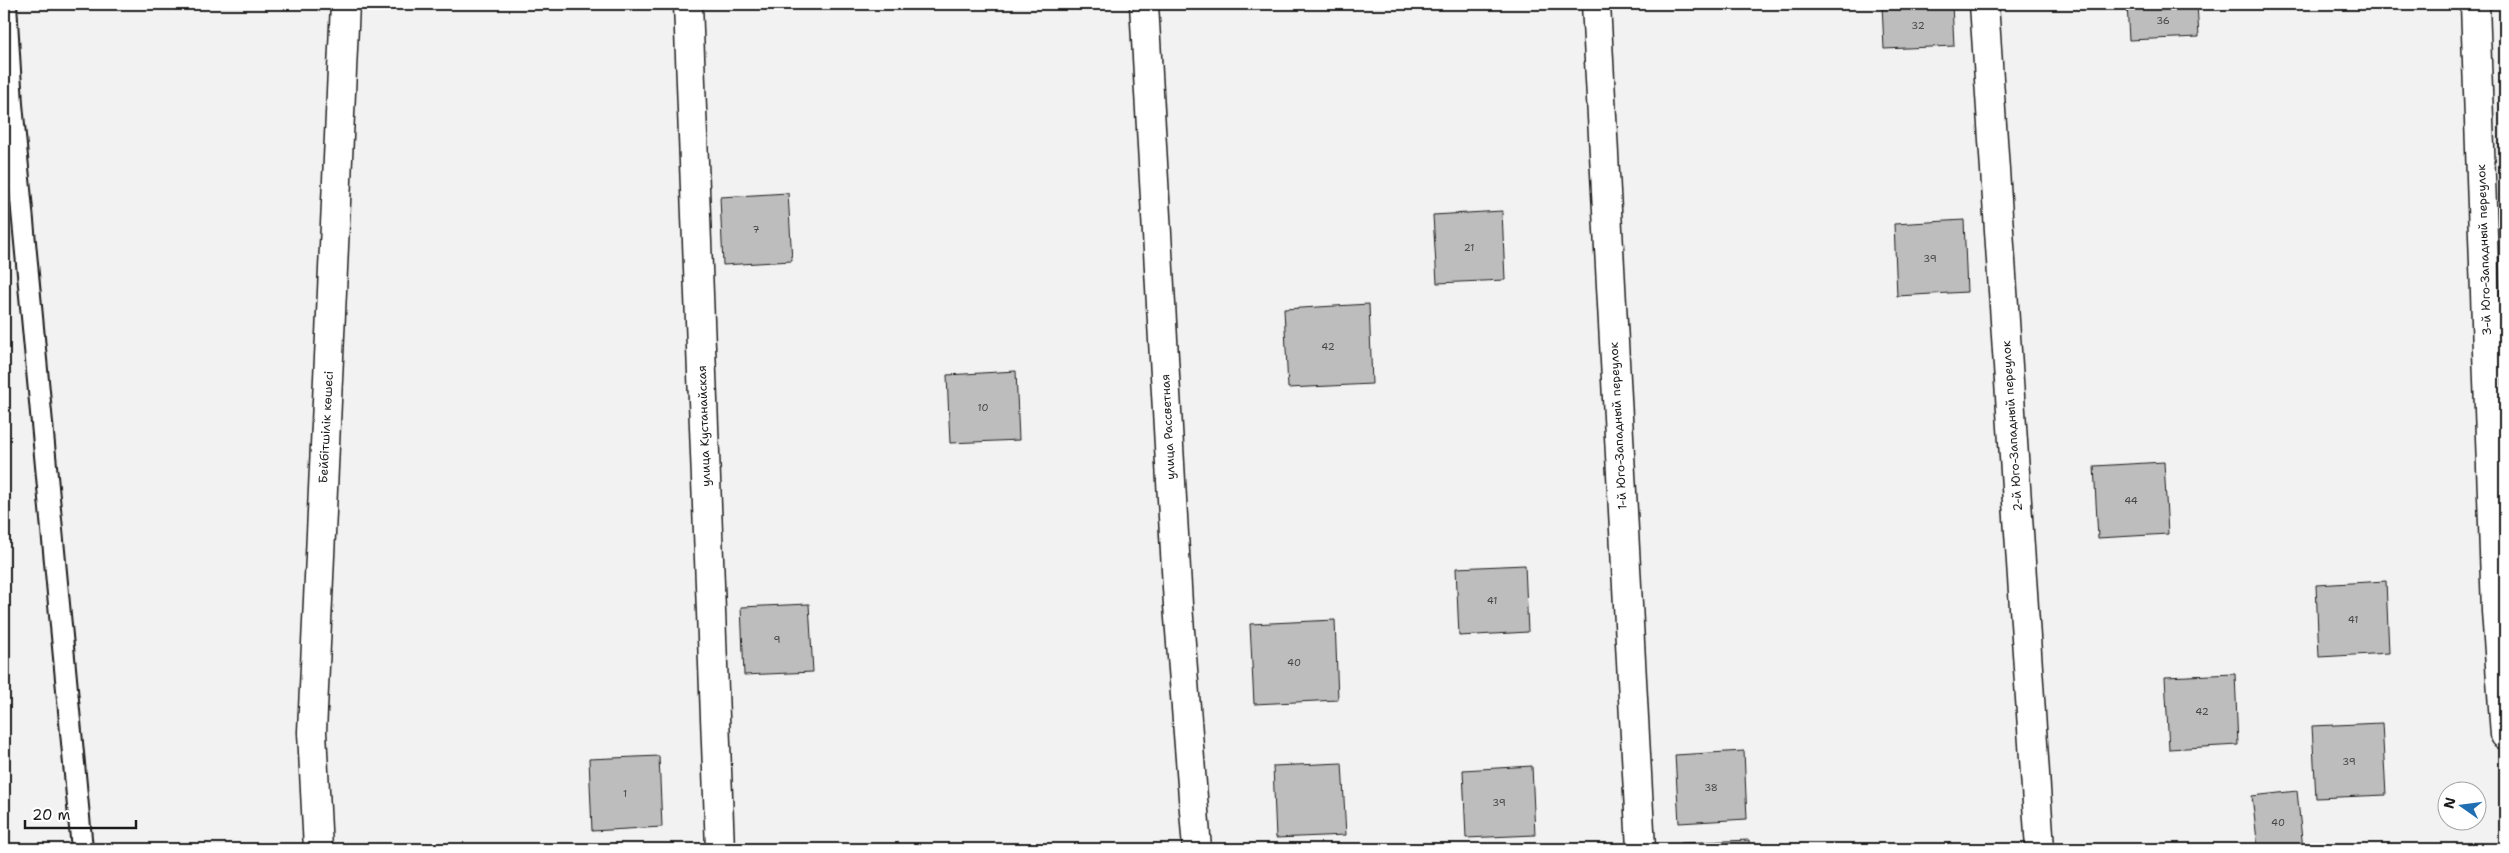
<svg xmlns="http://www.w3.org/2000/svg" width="2509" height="853" viewBox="0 0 2509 853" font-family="'Shantell Sans',sans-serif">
<rect width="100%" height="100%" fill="#f2f2f2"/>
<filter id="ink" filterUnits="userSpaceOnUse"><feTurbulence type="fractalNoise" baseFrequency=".02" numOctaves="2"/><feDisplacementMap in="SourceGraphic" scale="10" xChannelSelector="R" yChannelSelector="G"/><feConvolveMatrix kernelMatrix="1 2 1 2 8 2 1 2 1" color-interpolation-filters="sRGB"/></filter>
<g filter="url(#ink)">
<!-- building -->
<path fill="#bdbdbd" stroke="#1c1c1c" d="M1882,4H1952L1954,46L1884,49Z
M2127,4H2197L2199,37L2129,40Z
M788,193L792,261L723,265L720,197Z
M1502,211L1505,280L1437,283L1433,215Z
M1964,220L1967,292L1897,296L1894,224Z
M1369,304L1372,384L1288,388L1284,309Z
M1016,371L1019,440L950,443L947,375Z
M2164,462L2168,534L2098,538L2094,466Z
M1525,565L1528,632L1459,636L1456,568Z
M2386,581L2389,653L2319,657L2316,585Z
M809,604L813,672L744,675L741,607Z
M1335,620L1338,700L1254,704L1250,624Z
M2235,674L2238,745L2169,749L2165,677Z
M2382,723L2386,795L2316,798L2312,726Z
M1744,751L1747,819L1679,823L1675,755Z
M659,756L662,827L592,831L589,759Z
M1342,763L1346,835L1276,838L1273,766Z
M1532,766L1535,835L1466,838L1463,770Z
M2297,791L2303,849H2258L2252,796Z
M1749,840L1750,849H1681V843Z"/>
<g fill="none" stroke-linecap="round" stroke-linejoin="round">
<!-- service casing -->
<g stroke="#1c1c1c" stroke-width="24">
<path id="service" d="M12,104L82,849
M4,105L12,104L6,4"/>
</g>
<!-- minor casing -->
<g stroke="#1c1c1c" stroke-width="31">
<path id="minor" d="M688,4L720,849
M1144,4L1178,605L1197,849
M1596,4L1641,849
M1984,4L2040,849
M2475,4L2496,611L2505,735
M318,849L312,732L345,4"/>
</g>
<!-- service -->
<use href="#service" stroke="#fff" stroke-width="20"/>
<!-- minor -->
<use href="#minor" stroke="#fff" stroke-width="28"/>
</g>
</g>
<g text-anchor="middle" stroke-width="4.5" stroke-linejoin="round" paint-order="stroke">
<!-- number labels -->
<g font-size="10" fill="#444">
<text x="2163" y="24">36</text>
<text x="1918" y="29">32</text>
<text x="756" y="233">7</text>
<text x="1469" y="251">21</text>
<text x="1930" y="262">39</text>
<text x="1328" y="350">42</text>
<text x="983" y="411">10</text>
<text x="2131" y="504">44</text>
<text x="1492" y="604">41</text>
<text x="2353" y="623">41</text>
<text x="777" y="643">9</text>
<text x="1294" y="666">40</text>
<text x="2202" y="715">42</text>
<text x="2349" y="765">39</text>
<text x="1711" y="791">38</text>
<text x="625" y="797">1</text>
<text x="1499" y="806">39</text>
<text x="2278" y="826">40</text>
</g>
<!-- street labels -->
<g font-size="12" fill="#1c1c1c" stroke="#fff">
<text transform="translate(2484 250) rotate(-92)" y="4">3-й Юго-Западный переулок</text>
<text transform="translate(704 426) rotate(-92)" y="4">улица Кустанайская</text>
<text transform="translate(1618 426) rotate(-93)" y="4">1-й Юго-Западный переулок</text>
<text transform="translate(2012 426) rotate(-94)" y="4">2-й Юго-Западный переулок</text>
<text transform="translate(326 427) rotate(-87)" y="4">Бейбітшілік көшесі</text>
<text transform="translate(1168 427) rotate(-93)" y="4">улица Рассветная</text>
</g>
</g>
<!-- margin -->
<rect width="2509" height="853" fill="none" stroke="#fff" stroke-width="20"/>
<rect x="10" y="10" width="2489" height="833" fill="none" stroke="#1c1c1c" stroke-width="2" filter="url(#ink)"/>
<!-- north arrow -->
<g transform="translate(2462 806) rotate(284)"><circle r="24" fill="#ffffff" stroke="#a4a4a4"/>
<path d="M0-4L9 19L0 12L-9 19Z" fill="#1f6fb2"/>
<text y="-8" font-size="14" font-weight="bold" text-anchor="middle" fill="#1c1c1c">N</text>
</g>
<!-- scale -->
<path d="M25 820v8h111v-8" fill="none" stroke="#1c1c1c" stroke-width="2.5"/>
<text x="32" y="820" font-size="15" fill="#1c1c1c" stroke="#ffffff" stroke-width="4" paint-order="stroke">20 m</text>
</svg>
